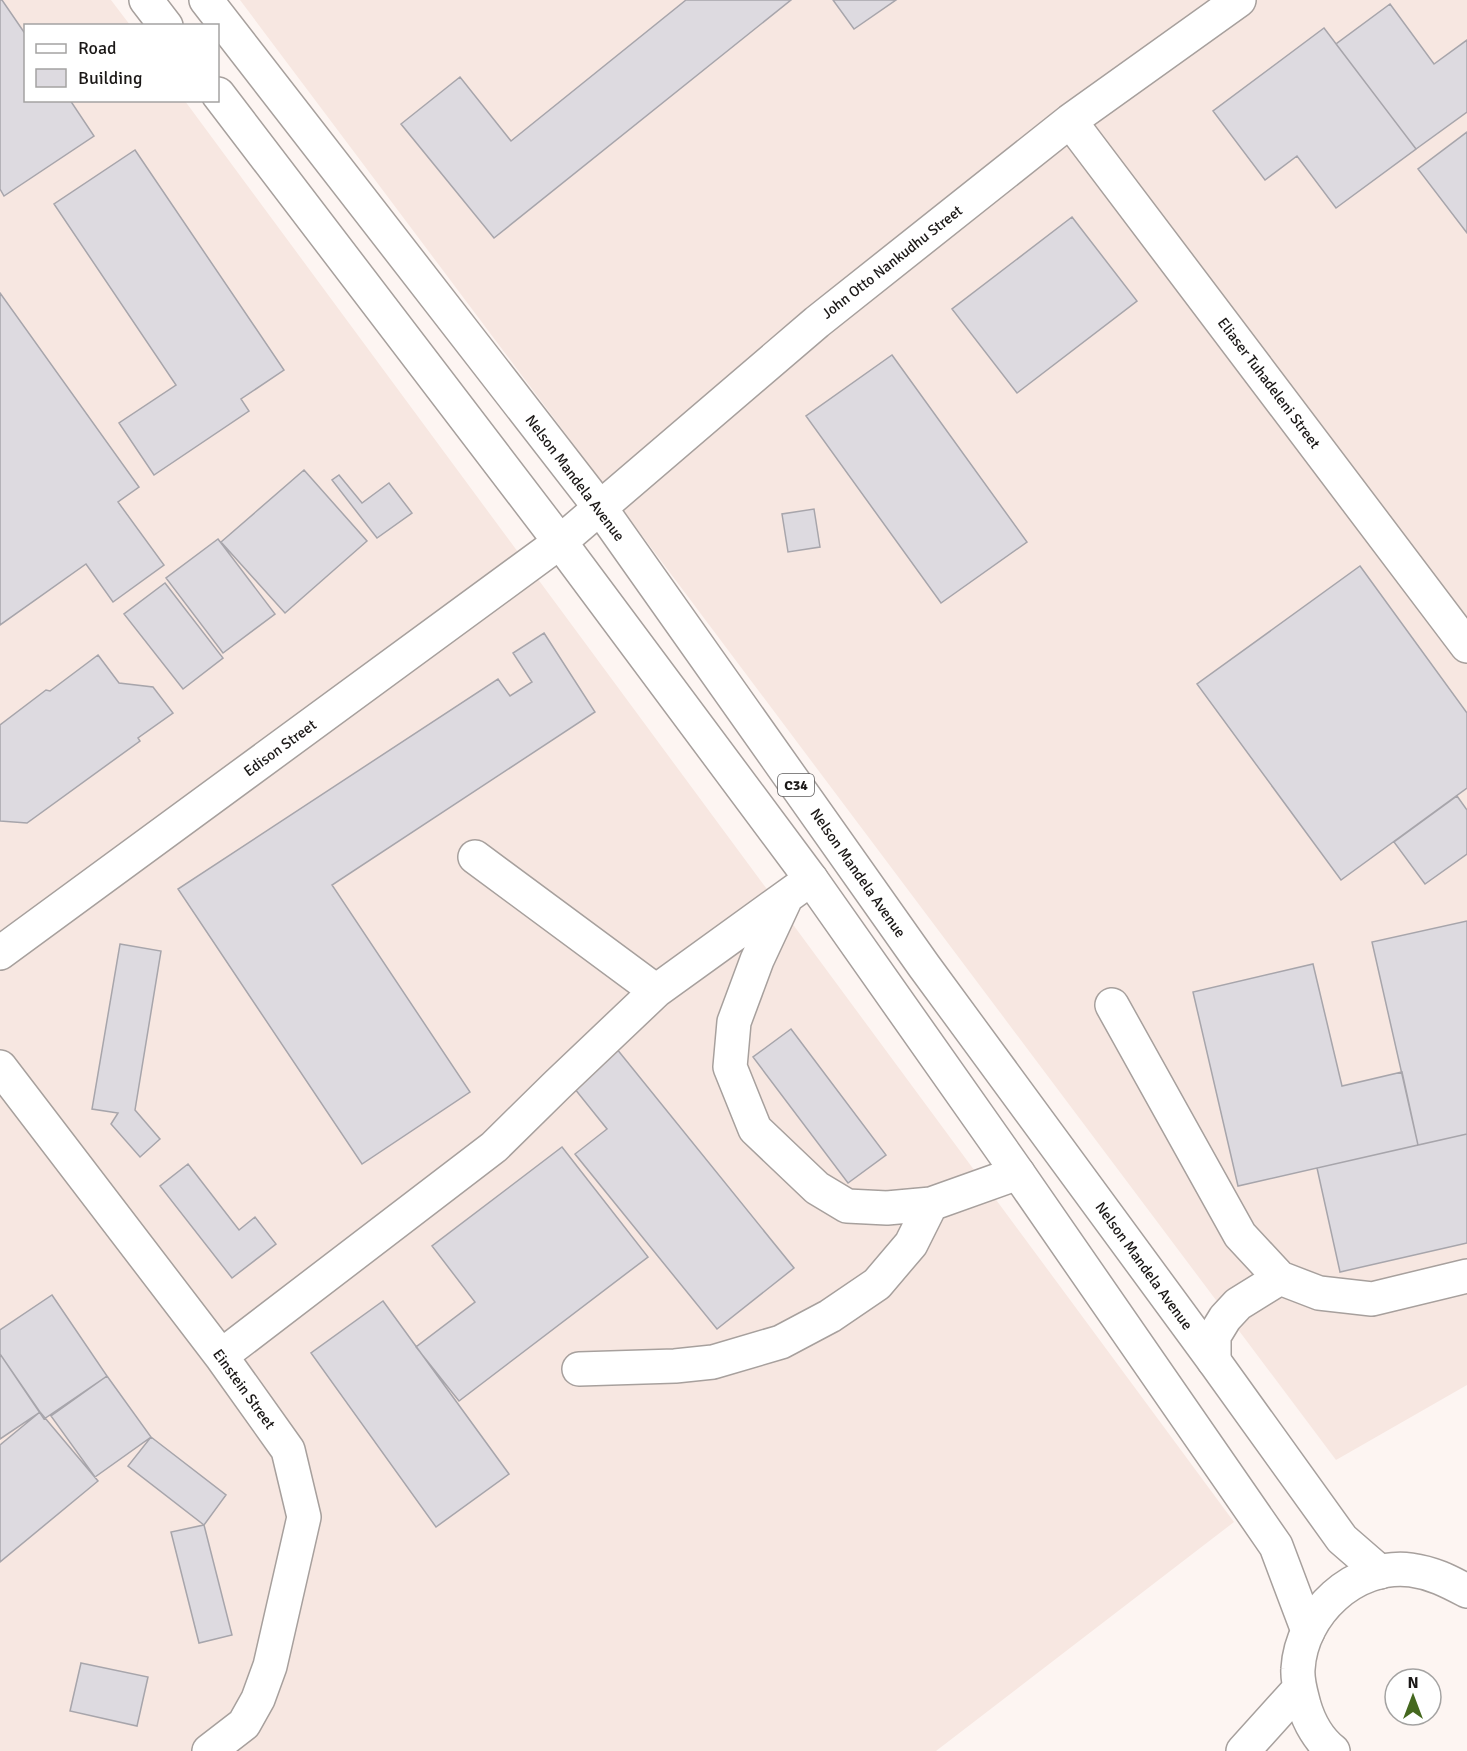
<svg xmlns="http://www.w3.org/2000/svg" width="1467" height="1751" viewBox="0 0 1467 1751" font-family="Signika,sans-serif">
<rect width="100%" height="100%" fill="#fdf5f2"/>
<!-- built -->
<path fill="#f7e7e1" d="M0,0H111L130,25L26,26V100L185,101L1234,1522L936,1751H0Z
M240,0H1467V1385L1336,1460Z"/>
<!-- building -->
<path fill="#dddae0" stroke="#a7a5ab" stroke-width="1.5" d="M0,0H2L26,35V100H70L94,136L4,196L0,189Z
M686,0H791L494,238L401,124L460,77L511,141Z
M833,0H896L854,29Z
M1390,4L1434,64L1467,40V112L1416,149L1336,44Z
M1324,28L1416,149L1336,208L1297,156L1265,180L1213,111Z
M1467,132V233L1418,169Z
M135,150L284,370L241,399L249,411L154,475L119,423L176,385L54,204Z
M1072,217L1137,301L1017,393L952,309Z
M0,293L139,487L118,502L164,565L113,602L86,564L0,625Z
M892,355L1027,542L941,603L806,416Z
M304,470L367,541L285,613L221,542Z
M339,475L362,503L389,483L412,513L377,538L332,480Z
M814,509L820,547L788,552L782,514Z
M218,539L275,614L223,653L166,578Z
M1360,566L1467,713V788L1341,880L1197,684Z
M165,583L223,658L183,689L124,614Z
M544,633L595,712L332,885L470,1092L362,1164L178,889L498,679L510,696L532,682L513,653Z
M98,655L119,683L153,687L173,713L138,738L140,741L27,823L0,821V725L46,690L50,691Z
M1457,796L1467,810V854L1425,884L1394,842Z
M1467,921V1134L1418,1145L1372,942Z
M120,944L161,951L135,1110L160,1139L140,1157L111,1124L118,1113L92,1109Z
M1313,964L1342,1086L1402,1072L1418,1145L1238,1186L1193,992Z
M791,1029L886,1155L848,1183L753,1057Z
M612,1043L794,1268L717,1329L575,1154L607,1129L566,1078Z
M1467,1134V1243L1340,1272L1317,1168Z
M562,1147L648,1257L459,1401L416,1347L475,1302L432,1246Z
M188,1164L239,1230L255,1217L276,1244L232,1278L160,1186Z
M52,1295L107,1376L44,1419L0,1354V1330Z
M383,1301L509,1474L436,1527L311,1353Z
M0,1354L40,1412L0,1439Z
M107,1376L151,1437L95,1477L51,1416Z
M40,1412L98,1481L0,1562V1445Z
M151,1437L226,1495L204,1525L128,1466Z
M204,1525L232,1635L199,1643L171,1532Z
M81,1663L148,1677L137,1726L70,1711Z"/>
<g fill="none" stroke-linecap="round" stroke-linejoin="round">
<!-- minor casing -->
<g stroke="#a7a09d" stroke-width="36">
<path id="minor" d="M1070,121L1467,646
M475,857L656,991
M785,900L757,960L734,1022L730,1067L755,1129L817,1188L847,1206L887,1208L931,1204L1018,1173
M0,953L560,542L817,322L1070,121L1239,0
M1112,1005L1240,1235L1280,1278L1319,1293L1372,1299L1467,1276
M0,1067L221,1356L288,1450L304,1517L270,1666L258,1699L244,1724L209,1751
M221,1356L494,1147L557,1085L656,991L811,879
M1214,1361V1336L1225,1318L1238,1304L1280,1278
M579,1369L675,1366L713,1362L781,1342L830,1316L877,1284L911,1244L931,1204"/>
</g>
<!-- major casing -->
<g stroke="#a7a09d" stroke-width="36">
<path id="major" d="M146,0L166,26
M206,0L601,509L924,966L1214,1361L1342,1539L1380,1572
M218,94L560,542L811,879L1018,1173L1276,1546L1308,1631"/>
</g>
<!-- highway casing -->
<g stroke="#a7a09d" stroke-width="36">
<path id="highway" d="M1243,1751L1299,1689
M1333,1751C1319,1740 1309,1722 1304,1705C1301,1693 1297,1681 1298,1669C1301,1613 1355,1563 1411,1570C1433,1573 1448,1581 1467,1591"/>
</g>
<!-- minor -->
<use href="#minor" stroke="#fff" stroke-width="33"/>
<!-- major -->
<use href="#major" stroke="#fff" stroke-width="33"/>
<!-- highway -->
<use href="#highway" stroke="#fff" stroke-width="33"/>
</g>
<g text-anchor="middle" stroke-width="5" stroke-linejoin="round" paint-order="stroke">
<!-- shield labels -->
<rect fill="#fff" stroke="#5f5d5d" stroke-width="1.5" x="778" y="774" width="36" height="22" rx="4.5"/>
<g font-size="14" font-weight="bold" fill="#1b1817">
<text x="796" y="790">C34</text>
</g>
<!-- street labels -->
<g font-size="15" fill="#1b1817" stroke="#fff">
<text transform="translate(892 262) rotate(-38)" y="5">John Otto Nankudhu Street</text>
<text transform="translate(1269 383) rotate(53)" y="5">Eliaser Tuhadeleni Street</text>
<text transform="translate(575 478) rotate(53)" y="5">Nelson Mandela Avenue</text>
<text transform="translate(280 748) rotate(-36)" y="5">Edison Street</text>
<text transform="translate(858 873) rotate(55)" y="5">Nelson Mandela Avenue</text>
<text transform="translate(1144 1266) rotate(54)" y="5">Nelson Mandela Avenue</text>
<text transform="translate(244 1389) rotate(54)" y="5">Einstein Street</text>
</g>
</g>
<!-- legend -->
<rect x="24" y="24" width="195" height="78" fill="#ffffff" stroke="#a4a3a2" stroke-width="1.5"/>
<rect x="36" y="44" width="30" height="9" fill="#ffffff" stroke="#a4a3a2" stroke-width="1.5"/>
<text x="78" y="54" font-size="18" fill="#1b1817">Road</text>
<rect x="36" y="69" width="30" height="18" fill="#dddae0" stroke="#a4a3a2" stroke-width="1.5"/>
<text x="78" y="84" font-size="18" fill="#1b1817">Building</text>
<!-- north arrow -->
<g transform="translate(1413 1697)"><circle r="28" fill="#ffffff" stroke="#a4a3a2" stroke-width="1.5"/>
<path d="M0-4.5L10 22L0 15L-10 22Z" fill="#45681f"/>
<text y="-9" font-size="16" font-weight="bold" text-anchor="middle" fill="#1b1817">N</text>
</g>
</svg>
